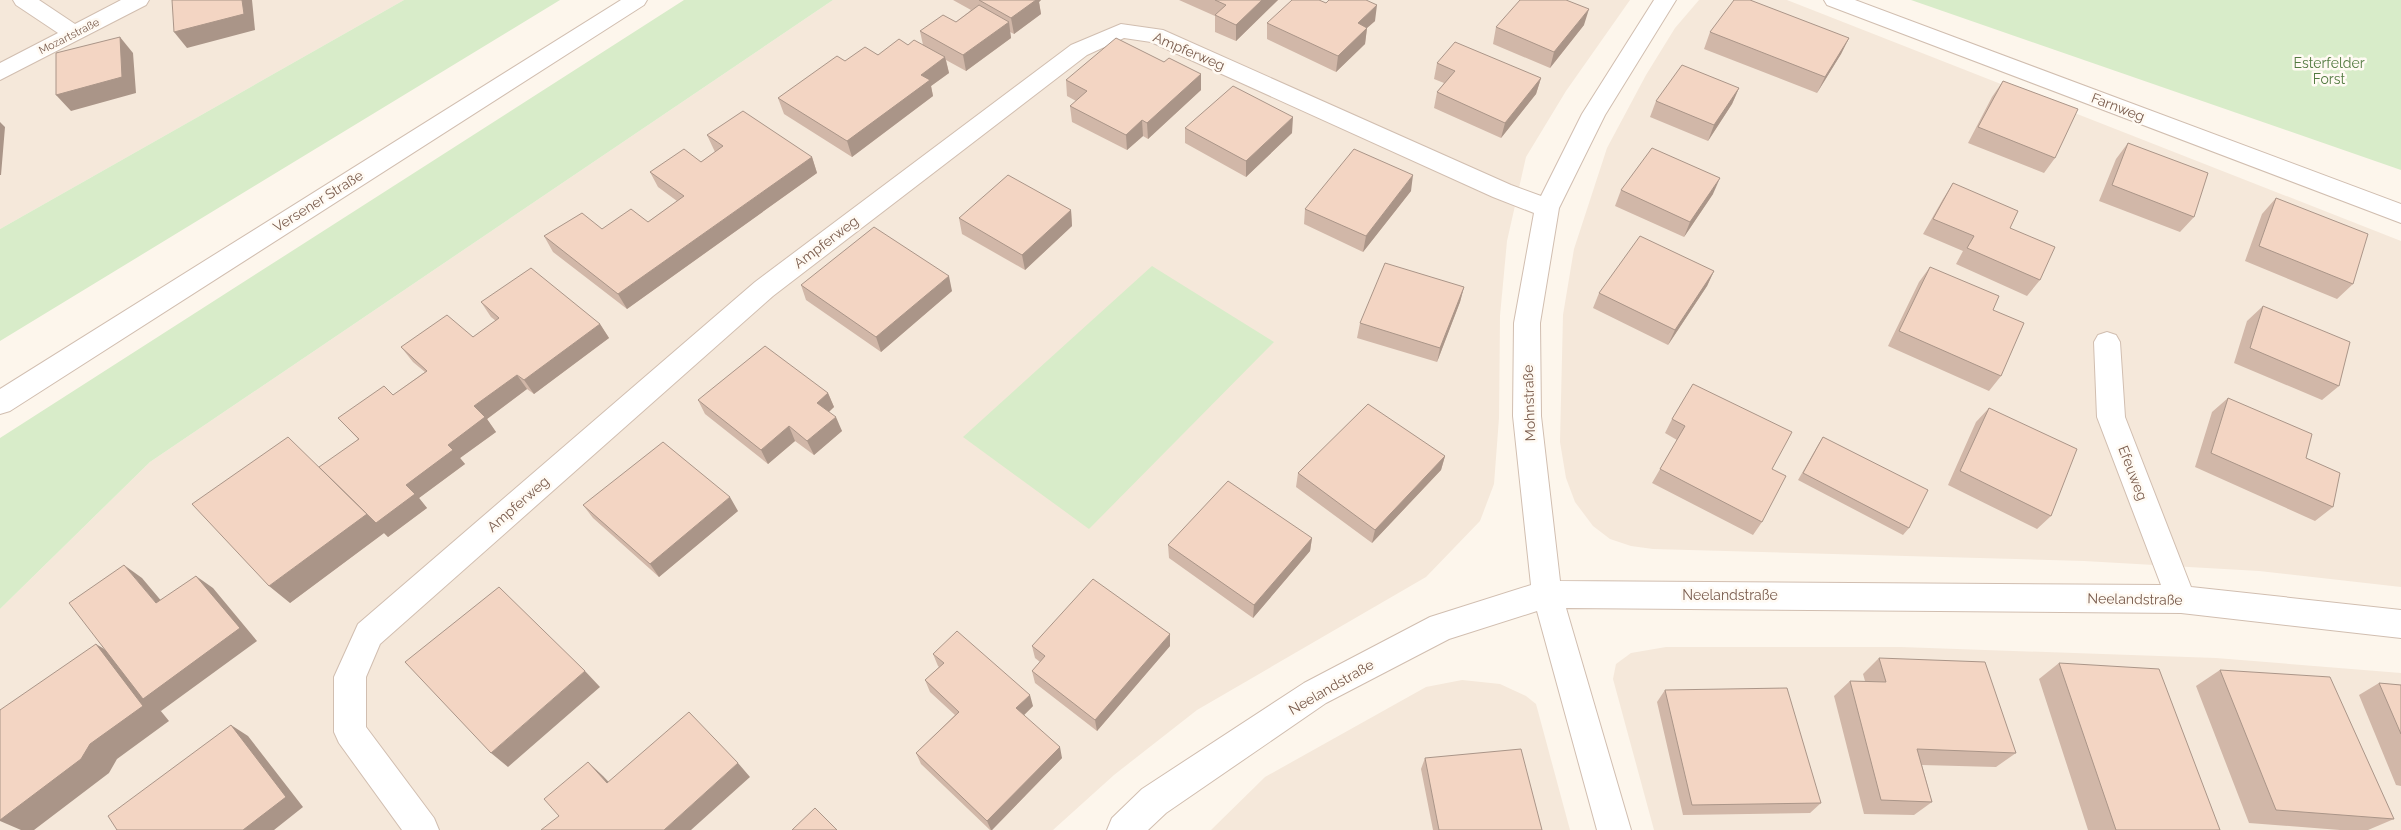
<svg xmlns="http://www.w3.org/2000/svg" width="2401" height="830" viewBox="0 0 2401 830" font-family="Raleway,sans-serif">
<rect width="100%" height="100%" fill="#fdf6ec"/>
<!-- residential -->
<path fill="#f5e8da" d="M0,0H404L0,229Z
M833,0H1630L1566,91L1526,157L1507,241L1500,316L1499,418L1494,484L1480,521L1426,577L1197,710L1114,775L1053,830H0V609L150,462Z
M1699,0H1787L2401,241V587L2259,571L2084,561L1653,549L1631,546L1610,539L1593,526L1575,502L1566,478L1560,442L1563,315L1574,249L1607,148L1646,75L1675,28Z
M1666,647H1901L2216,658L2401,673V830H1654L1613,679L1616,664L1631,653Z
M1462,680L1500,684L1526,696L1536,704L1570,830H1211L1265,777L1426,687Z"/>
<!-- green -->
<path fill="#d8ecc9" d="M404,0H560L0,341V229Z
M684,0H833L150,462L0,609V438Z
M1911,0H2401V170Z
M1152,266L1274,342L1089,529L963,437Z"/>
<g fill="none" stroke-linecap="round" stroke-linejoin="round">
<!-- minor casing -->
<g stroke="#d1beb0" stroke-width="2">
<path id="minor" d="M13,0H39L75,24L121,0H149L146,5L0,80V63L58,33L16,5Z
M621,0H647L644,5L10,411L0,414V389Z
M1654,0H1676L1605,115L1559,208L1540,323L1541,416L1560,581L2161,585L2097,417L2094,342L2098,335L2107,332L2116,335L2120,342L2125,417L2191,587L2401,610V638L2181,613L1566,608L1631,830H1597L1537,611L1449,639L1326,703L1166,813L1148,830H1107L1112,818L1142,789L1304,683L1430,617L1531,585L1513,416L1514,323L1534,213L1493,197L1151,42L1124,38L1087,55L773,296L380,644L366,677V727L434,818L439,830H402L339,743L334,732V677L358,624L755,282L1071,45L1121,24L1163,30L1511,185L1541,196L1582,114Z
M1824,0H1855L2401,204V223L1827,5Z"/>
</g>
<!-- minor -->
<use href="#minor" fill="#fff" fill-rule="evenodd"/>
</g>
<!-- wall -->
<path fill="#d1b7a8" d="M953,0H1041L1039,2L1041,14L1014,34L1010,32L1011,38L966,71L946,60L949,73L931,86L933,96L852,157L784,114L778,98L845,61L923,45L920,31L956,22L971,10Z
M1179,0H1278L1236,41L1215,32V16Z
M1326,3L1375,21L1367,28L1365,44L1336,72L1267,39V23Z
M1584,25L1550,68L1493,44L1496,27Z
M1710,32L1849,38L1841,54L1817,93L1704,49Z
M1164,62L1201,74V90L1148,139L1143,136L1127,150L1072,122L1070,106L1076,101L1067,96L1066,80Z
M1437,63L1541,78L1536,94L1501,138L1434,108L1437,92L1444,83L1434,79Z
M2003,81L2055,158L2044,173L1968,143L1992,97Z
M1739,88L1732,104L1708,141L1650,117L1656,101Z
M1185,128L1292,133L1246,177L1185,143Z
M707,135L812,157L817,173L627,309L553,252L544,236L602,229L648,222L677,201L658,187L650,172L701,162L715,152Z
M2128,143L2194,217L2180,232L2099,201L2116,159Z
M1953,183L2010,228L2040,280L2027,296L1956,264L1963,251L1923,234L1943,199Z
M1621,190L1713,194L1684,237L1615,206Z
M1411,191L1363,252L1304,224L1305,209Z
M2276,198L2353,284L2337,299L2245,261L2262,214Z
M1071,210L1072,226L1025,270L962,234L959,218Z
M1930,267L2001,376L1989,391L1888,346L1919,282Z
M1714,271L1707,286L1668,345L1593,308L1599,293Z
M801,285L952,291L881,352L806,300Z
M1464,287L1460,302L1437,362L1357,338L1360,323Z
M481,302L600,324L609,338L534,394L527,389L487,419L496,432L460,458L465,464L419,498L427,508L388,537L384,533L290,603L326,474L358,439L338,418L393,395L425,372L413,362L401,347L473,337L496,321L491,317Z
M2263,306L2339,386L2322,400L2234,363L2247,321Z
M828,393L834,407L829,412L842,431L814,455L795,441L768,464L705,414L698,400Z
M2228,398L2306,458L2333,507L2315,521L2195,467L2212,412Z
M1989,408L2051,516L2037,529L1948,485L1976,422Z
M1672,419L1772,469L1762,522L1753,535L1652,483L1677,440L1665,433Z
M1823,437L1909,528L1903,535L1798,480L1818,445Z
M1445,456L1441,470L1372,543L1296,487L1298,473Z
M583,505L738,511L659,577L593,518Z
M1312,538L1310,551L1253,618L1169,558L1168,545Z
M1032,646H1170L1097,731L1035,683L1032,671L1040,662L1035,658Z
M933,654L1033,706L1024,715L1062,758L992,830H990L921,764L916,753L955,715L930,692L925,680L939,667L938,666Z
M1879,658L2016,753L1996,767L1922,765L1932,802L1914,815L1864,814L1834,696L1850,681H1865L1863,674Z
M2059,663L2220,830H2088L2039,679Z
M2220,670L2394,819L2368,830H2340L2249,823L2196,686Z
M2379,683L2401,685V786L2396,785L2359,695Z
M1665,690L1821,803L1810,813L1683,815L1657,702Z
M1425,758L1542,830H1433L1421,769Z"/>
<!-- shaded-wall -->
<path fill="#aa9588" d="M242,0H252L255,30L187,48L174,32Z
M1029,0H1041L1039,2L1041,14L1014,34L1011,18Z
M1262,0H1278L1236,41V25Z
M1377,5L1375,21L1367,28L1365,44L1336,72L1338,56L1358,23Z
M1589,9L1584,25L1550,68L1554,52Z
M1009,22L1011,38L966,71L963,55Z
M120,37L133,53L136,93L71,111L56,95Z
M1849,38L1841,54L1817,93L1825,77Z
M945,57L949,73L931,86L933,96L852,157L847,141L921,75Z
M1201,74V90L1148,139L1147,123Z
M1541,78L1536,94L1501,138L1505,123Z
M1739,88L1732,104L1708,141L1714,125Z
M1293,117L1292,133L1246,177V161Z
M1142,120L1143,136L1127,150L1126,135Z
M0,122L5,127L1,175H0Z
M812,157L817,173L627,309L618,294Z
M1413,175L1411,191L1363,252L1366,236Z
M1720,178L1713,194L1684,237L1690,222Z
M1071,210L1072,226L1025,270L1022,255Z
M1714,271L1707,286L1668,345L1675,330Z
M949,276L952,291L881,352L876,337Z
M1464,287L1460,302L1437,362L1440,348Z
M600,324L609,338L534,394L524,380Z
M517,375L527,389L487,419L496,432L460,458L465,464L419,498L427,508L388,537L384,533L290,603L269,586L406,485L448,445L474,406Z
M828,393L834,407L823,417L817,403Z
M836,417L842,431L814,455L807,441Z
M789,426L795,441L768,464L761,450Z
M1445,456L1441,470L1372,543L1375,530Z
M730,497L738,511L659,577L650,564Z
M1312,538L1310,551L1253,618L1254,605Z
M124,565L142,578L174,616L156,603Z
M196,576L213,588L257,641L161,711L160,710L169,721L117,759L109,773L34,830H21L0,821V820L96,644L122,660Z
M1170,634V646L1097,731L1095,720Z
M585,671L600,687L508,767L491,753Z
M1030,695L1033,706L1020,719L1016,708Z
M231,725L248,736L303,807L274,830H243Z
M1060,747L1062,758L992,830H991L987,821Z
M588,762L603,776L622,796L607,783Z
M738,763L750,777L691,830H664Z"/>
<!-- building -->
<path fill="#f3d5c3" stroke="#aa9588" d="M172,0H242L244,14L174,32Z
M979,0H1036L1011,18Z
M1215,0H1262L1236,25L1215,15L1226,5Z
M1292,0H1319L1326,3L1329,0H1366L1377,5L1358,23L1367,28L1338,56L1267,23Z
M1520,0H1566L1589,9L1554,52L1496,27Z
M1734,0H1750L1849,38L1825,77L1710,32Z
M979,5L1009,22L963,55L920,31L943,15L956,22Z
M120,37L122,77L56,95V53Z
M1116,38L1164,62L1169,58L1201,74L1147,123L1142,120L1126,135L1070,106L1087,91L1066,80Z
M899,39L908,45L914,40L945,57L921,75L930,80L847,141L778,98L837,56L845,61L865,47L878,55Z
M1455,42L1541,78L1505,123L1437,92L1455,71L1437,63Z
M1682,65L1739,88L1714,125L1656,101Z
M2003,81L2078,109L2055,158L1978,127Z
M1233,86L1293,117L1246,161L1185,128Z
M743,111L812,157L618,294L544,236L582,213L602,229L631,209L648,222L684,196L650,172L684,149L701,162L723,146L707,135Z
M2128,143L2208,173L2194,217L2112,185Z
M1652,148L1720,178L1690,222L1621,190Z
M1354,149L1413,175L1366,236L1305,209Z
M1008,175L1071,210L1022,255L959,218Z
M1953,183L2018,211L2010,228L2055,247L2040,280L1967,248L1974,236L1933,219Z
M2276,198L2368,234L2353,284L2259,246Z
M874,227L949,276L876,337L801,285Z
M1640,236L1714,271L1675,330L1599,293Z
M1385,263L1464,287L1440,348L1360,323Z
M1930,267L1999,296L1993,310L2024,323L2001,376L1899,331Z
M531,268L600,324L524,380L517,375L474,406L485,417L448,445L453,450L406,485L415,494L376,523L319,467L359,439L338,418L384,386L393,395L427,371L401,347L447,315L473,337L499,318L481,302Z
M2263,306L2350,342L2339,386L2250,348Z
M765,346L828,393L817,403L836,417L807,441L789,426L761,450L698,400Z
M1693,384L1792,432L1772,469L1786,476L1762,522L1660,469L1685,426L1672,419Z
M2228,398L2312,434L2306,458L2340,473L2333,507L2211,453Z
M1368,404L1445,456L1375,530L1298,473Z
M1989,408L2077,449L2051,516L1960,471Z
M288,437L367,514L269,586L192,504Z
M1823,437L1928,490L1909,528L1803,473Z
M663,442L730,497L650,564L583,505Z
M1228,481L1312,538L1254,605L1168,545Z
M124,565L156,603L196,576L240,628L143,699L69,603Z
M1093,579L1170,634L1095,720L1032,671L1045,656L1032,646Z
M499,587L585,671L491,753L405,662Z
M957,631L1030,695L1016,708L1060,747L987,821L916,753L959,712L925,680L944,663L933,654Z
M96,644L143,706L90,744L81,759L0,820V710Z
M1879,658L1985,662L2016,753L1917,749L1932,802L1881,800L1850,681L1886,682Z
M2059,663L2159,669L2220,830H2116Z
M2220,670L2330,677L2394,819L2276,810Z
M2379,683L2401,685V734Z
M1787,688L1821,803L1692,805L1665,690Z
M689,712L738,763L664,830H541L559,816L544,799L588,762L607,783Z
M231,725L286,797L243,830H117L108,816Z
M1521,749L1542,830H1439L1425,758Z
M815,808L837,830H792Z"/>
<g text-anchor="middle" stroke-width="5" stroke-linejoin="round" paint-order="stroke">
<!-- far-street labels -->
<g font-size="11" fill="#7a5c4d" stroke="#fffaf3">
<text transform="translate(69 36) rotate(-27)" y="4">Mozartstraße</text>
</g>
<!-- street labels -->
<g font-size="14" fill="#7a5c4d" stroke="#fffaf3">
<text transform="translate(1189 51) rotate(23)" y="5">Ampferweg</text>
<text transform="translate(2118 107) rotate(21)" y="5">Farnweg</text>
<text transform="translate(318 201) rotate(-32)" y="5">Versener Straße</text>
<text transform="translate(826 242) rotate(-37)" y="5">Ampferweg</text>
<text transform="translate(1529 403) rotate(-92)" y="5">Mohnstraße</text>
<text transform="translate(2133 473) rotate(69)" y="5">Efeuweg</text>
<text transform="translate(518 504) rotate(-41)" y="5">Ampferweg</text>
<text x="1730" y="600">Neelandstraße</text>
<text transform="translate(2135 599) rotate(1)" y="5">Neelandstraße</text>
<text transform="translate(1331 687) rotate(-30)" y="5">Neelandstraße</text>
</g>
<!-- park labels -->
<g font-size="14" fill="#537a41" stroke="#fffaf3">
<text x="2329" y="68">Esterfelder<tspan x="2329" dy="16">Forst</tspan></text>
</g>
</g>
</svg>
